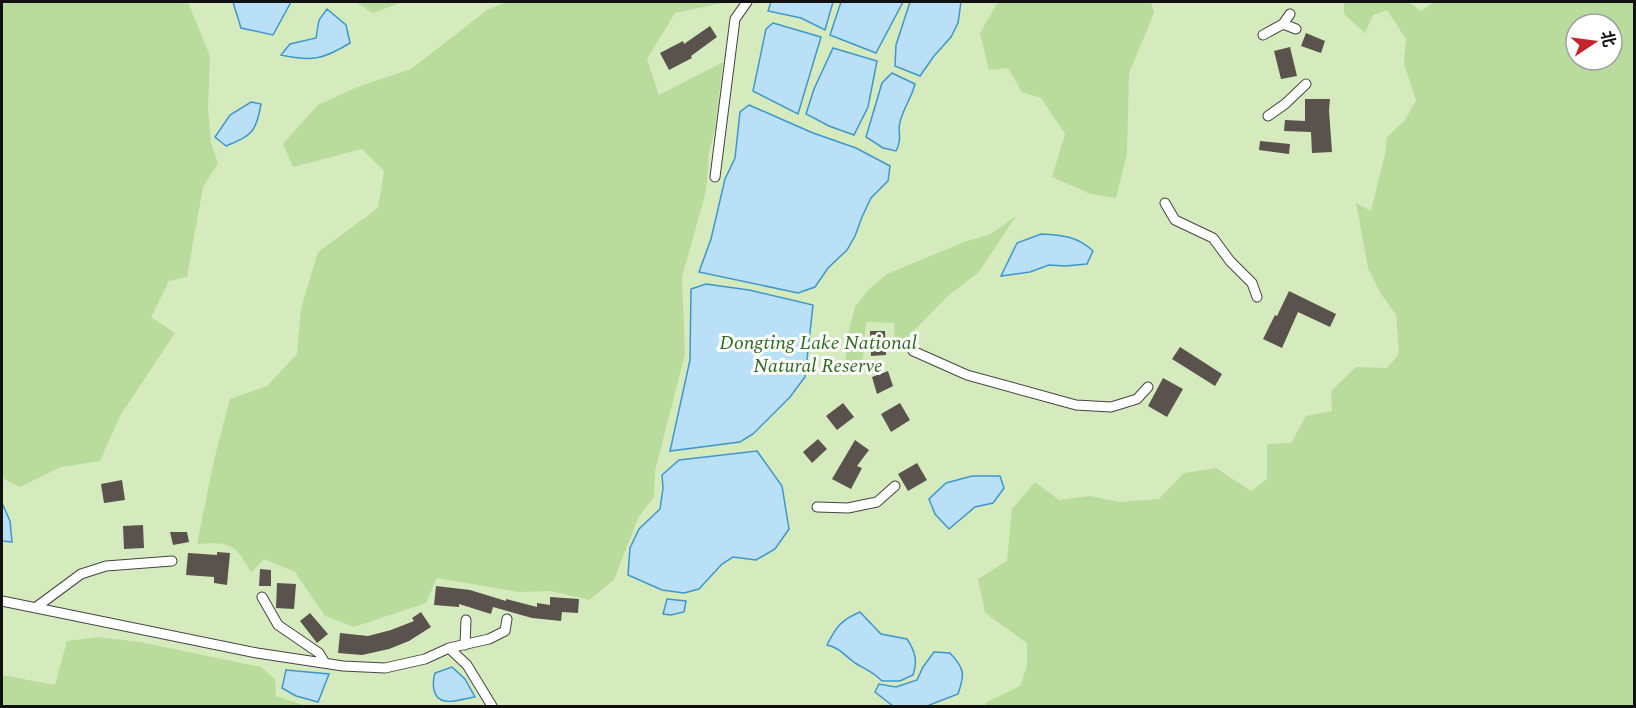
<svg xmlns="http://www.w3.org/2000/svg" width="1636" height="708" viewBox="0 0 1636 708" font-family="Spectral,'Noto Sans SC',serif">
<rect width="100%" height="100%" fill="#fffdf5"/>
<!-- green -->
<path fill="#d5ebbd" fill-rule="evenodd" d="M2,2H1634V706H2ZM1576,24H1612V60H1576Z"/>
<!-- forest -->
<path fill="#b9dc9c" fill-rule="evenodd" d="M2,2H188L210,56L208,108L211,143L218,163L203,187L187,277L169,281L151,317L175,333L120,416L100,461L61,467L20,487L2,478Z
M355,2H403L373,13Z
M506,2H727L675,13L647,59L659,95L723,62L715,129L709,153L706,192L682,277L685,354L655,471L654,497L638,518L614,580L589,600L551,591L518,592L437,578L426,603L354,627L325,616L295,572L264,559L251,572C235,543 229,542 197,544L214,460L230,399L267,386L297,354L301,308L318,252L378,208L384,171L362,149L293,167L283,144L318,105L360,86L411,69L487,10Z
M998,2H1151L1154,12L1150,23L1129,73L1127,154L1116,198L1091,194L1052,177L1065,134L1041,98L1022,92L1008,68L989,70L980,33Z
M1344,2H1409L1421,11L1434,2H1634V706H984L987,702L1020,686L1027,666V643L985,613L978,579L1007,561L1012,509L1035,482L1059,500L1090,496L1119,502L1159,499L1184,473L1216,468L1251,491L1267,479V444L1291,443L1306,416L1332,411L1331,391L1356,367L1387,368L1399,354L1396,315L1381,294L1368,268L1356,203L1371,211L1385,154L1387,137L1405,120L1416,100L1404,64L1406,39L1387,10L1373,15L1365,33L1344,14ZM1576,24H1612V60H1576Z
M1016,216L979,272L949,295L895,350L894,323L866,322L863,359L845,364L849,330L855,307L869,289L887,274L964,242L991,234Z
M97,637L140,642L261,667L275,679L276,696L306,706H2V675L55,685L67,641Z"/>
<!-- water -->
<path fill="#b9e0f7" stroke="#3f96cf" stroke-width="1.5" d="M233,2H291L273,35L241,28Z
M771,2H833L825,30L801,18L768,11Z
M841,2H903L876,53L830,35Z
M910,2H961L958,23L951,37L934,56L920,76L895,66L896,45Z
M327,9L346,25L350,43C324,59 312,62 281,55L290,44L316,38L319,20Z
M773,23L821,37L798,114L753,91L766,29Z
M833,48L877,61L868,107L854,135L829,126L806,114L814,89Z
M892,73L915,84C912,97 903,109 900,122C897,134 903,137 896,151L883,148L866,137L882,83Z
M251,102L261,104C256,133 252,135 226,146L215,137L230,115Z
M749,105L813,133L856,148L890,166L888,181L871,198L862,217L855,236L847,250L828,268L815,287L798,293L699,272L711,239L725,179L735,158L740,112Z
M1041,234C1062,235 1077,236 1093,251L1087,264L1065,266L1049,265L1030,272L1001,276L1017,243Z
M706,284L749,290L813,305L805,377L790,397L753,434L740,442L670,451L690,360L691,289Z
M757,451L782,486L789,529L775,549L756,560L733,557L722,564L699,589L684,593L662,590L628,575L630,548L639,529L660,509L663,488L662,475L679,460Z
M972,476H1000L1004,488L993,503L975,507L949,529L935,514L929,499L946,483Z
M2,503L10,521L12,542L2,541Z
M667,599L686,601L684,612L671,615L663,614Z
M860,612L881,634L907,639C915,651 918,661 913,675L900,681H882C872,671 866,670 855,663C844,655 840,648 827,645C836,627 841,620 860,612Z
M934,652L950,653C965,669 965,674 958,694L927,706H893L875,692L879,684L896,687L917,680L923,667Z
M452,667L465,679L475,697C467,698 453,703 445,701C432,699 432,683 435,673Z
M286,670L329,674L318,702L296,696L282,688Z"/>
<!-- building -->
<path fill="#5a524d" d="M710,26L717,37L691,56L692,58L669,70L660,53L683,41L684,44Z
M1306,33L1325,41L1321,53L1301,46Z
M1290,47L1297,76L1281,79L1274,51Z
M1305,99H1330L1329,110L1332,152L1312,153L1311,132L1284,131L1285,120L1305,121Z
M1260,141L1290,144L1289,154L1259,150Z
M1289,291L1336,314L1330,327L1298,312L1282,348L1263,339L1275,315L1277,316Z
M870,331H885L886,355L871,356Z
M1180,347L1222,374L1215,386L1172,359Z
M888,371L893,386L877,394L872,377Z
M1163,378L1183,389L1167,417L1148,406Z
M843,403L854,417L837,430L826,416Z
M900,403L910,420L891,432L881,414Z
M818,439L827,449L812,463L803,452Z
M855,440L869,450L857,466L862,468L851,489L832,479Z
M917,463L927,480L908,491L898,474Z
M122,480L125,500L104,503L101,484Z
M143,525L144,548L124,549L123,526Z
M170,532H187L189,542L173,545Z
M217,552L230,553L227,585L214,583V577L186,575L188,553L217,555Z
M260,569L271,570V586H259Z
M277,583L296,584L294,609L276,608Z
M436,586L470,590L506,601V599L537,607V603L550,605V597L579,599L578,613L562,612L561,621L532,618L493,607L491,614L459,604V607L434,605Z
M421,612L431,627L409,641L389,649L362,655L338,653L340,633L368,636L391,630L414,621L412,618Z
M310,613L328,634L317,643L300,621Z"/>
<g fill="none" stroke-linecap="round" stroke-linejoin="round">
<!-- minor casing -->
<g stroke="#444" stroke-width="11">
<path id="minor" d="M1283,24L1296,29
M1263,35L1283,24L1290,14
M1268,116L1285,104L1306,84
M715,177L735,19L747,2
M1165,203L1175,220L1213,238L1230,261L1252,283L1257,297
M913,351L967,375L1076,405L1111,407L1137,399L1148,387
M817,507L848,508L877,502L895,486
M262,597L278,625L319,653L325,663
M2,601L257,653L343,666L385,668L425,659L449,648L467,665L492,706
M35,608L81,574L106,566L172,561
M465,645L466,620
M449,648L489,639L505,631L507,619"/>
</g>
<!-- minor -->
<use href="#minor" stroke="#fff" stroke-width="9"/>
</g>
<g text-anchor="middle" stroke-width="6" stroke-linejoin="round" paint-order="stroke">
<!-- park labels -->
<g font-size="20" font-style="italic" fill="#2f6b1f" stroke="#fff">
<text x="818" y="349">Dongting Lake National<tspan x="818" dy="23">Natural Reserve</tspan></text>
</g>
</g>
<!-- border -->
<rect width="1636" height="708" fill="none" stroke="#111111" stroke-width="6"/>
<!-- north arrow -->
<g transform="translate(1594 42) rotate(77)"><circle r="28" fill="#ffffff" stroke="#a0a0a0" stroke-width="1.5"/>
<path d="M0-4.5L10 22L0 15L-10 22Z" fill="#c4262e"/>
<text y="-9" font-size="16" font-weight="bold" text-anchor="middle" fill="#111111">北</text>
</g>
</svg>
